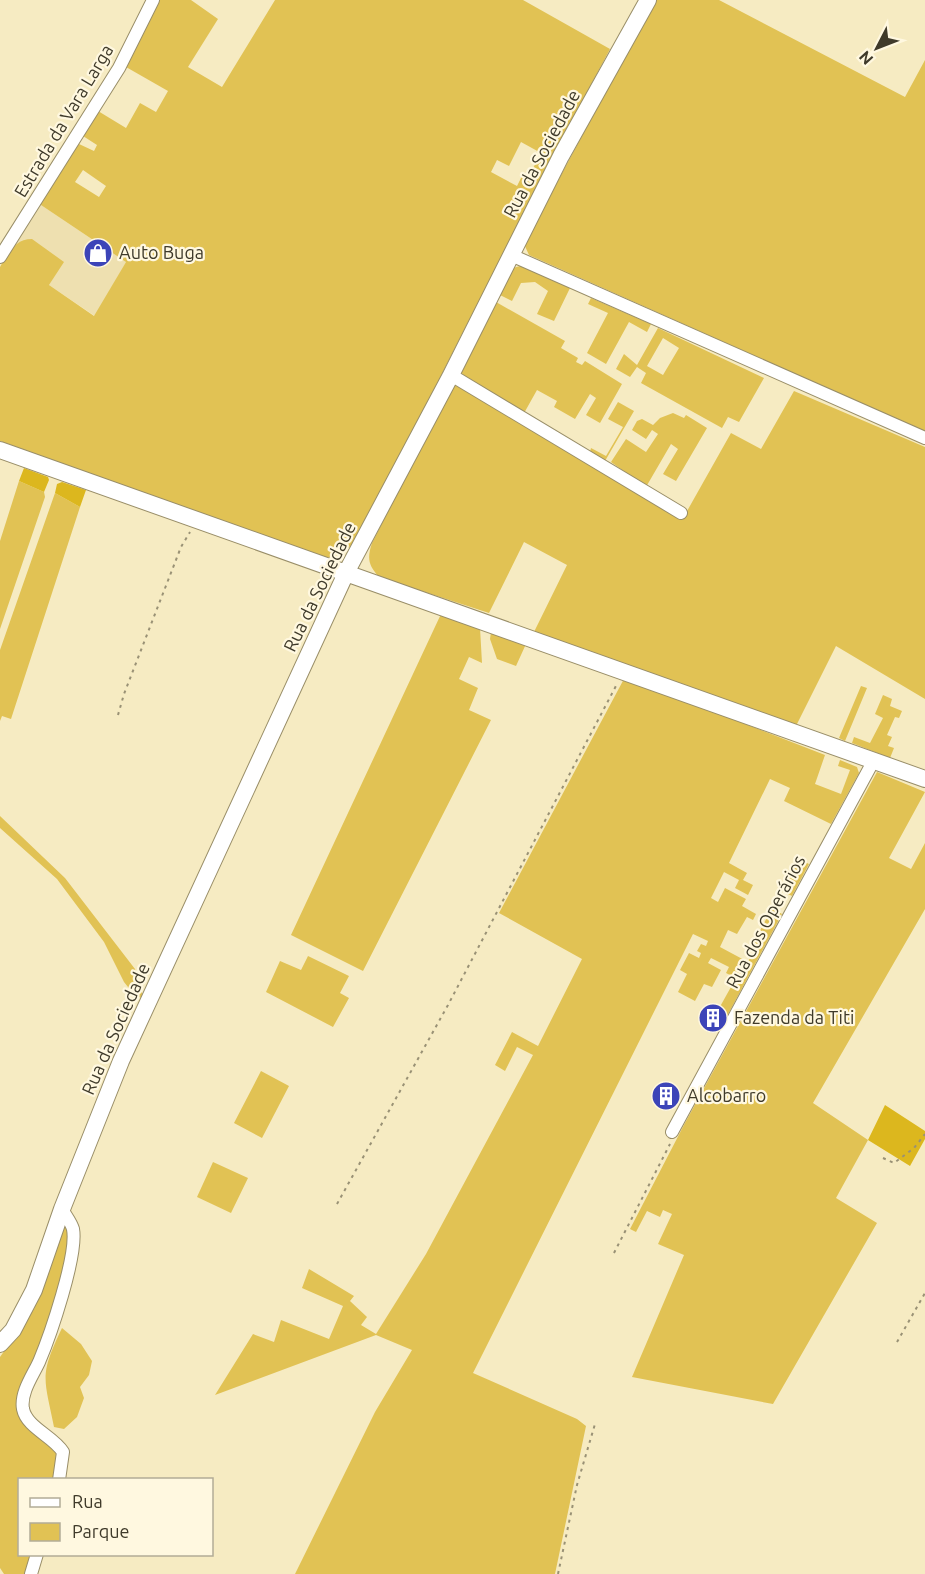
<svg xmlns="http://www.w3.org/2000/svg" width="925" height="1574" viewBox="0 0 925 1574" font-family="Ubuntu,sans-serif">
<rect width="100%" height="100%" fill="#f6ebc2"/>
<!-- built -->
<path fill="#eee0b0" d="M41,205L126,262L95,316L49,285L63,262L16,244Z"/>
<!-- green -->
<path fill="#e1c254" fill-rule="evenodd" d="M156,0H191L218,19L188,67L222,87L275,0H523L610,49L533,194L374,508C360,531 355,554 325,558L0,441V267C8,253 15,239 32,239L64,262L49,285L94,316L126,262L41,205V201L74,147L79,144L94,151L97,145L83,136L98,111L126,128L140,103L156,112L168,91L126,67ZM521,142L541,153L529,176L523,174L517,186L491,172L497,160L509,166ZM83,170L106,186L99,197L75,182Z
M655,0H719L905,97L925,60V432L529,255L524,244Z
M520,266L570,288L554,321L537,314L548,291L535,282L521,283L512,301L500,295L513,268Z
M591,298L651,324L647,332L629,322L606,364L587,353L608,313L588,304Z
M496,302L565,341L561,348L578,358L576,362L582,365L585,361L622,384L600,423L586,415L596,398L590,394L575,419L554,407L557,401L537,390L523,415L464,377L461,371Z
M658,328L764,378L739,422L728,417L722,428L641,383L646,373L637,367L630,377L616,369L624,354L637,365ZM663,338L679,348L663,375L647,366Z
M457,383L682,520L731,433L761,449L794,391L925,447V699L836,646L796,726L534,632L567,565L524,542L489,613L379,577C368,565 367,558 372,543L451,386Z
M618,402L634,411L605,461L590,452L591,448L606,456L623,427L608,419Z
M673,413L684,418L686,415L707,428L676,481L663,474L678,449L671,444L646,487L611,462L626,439L646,452L658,434L652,430L646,439L632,430L637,421L642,419L653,425L660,418Z
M19,481L44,492L45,497L0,629V541Z
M55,493L80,507L11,719L2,716L0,721V650Z
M441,614L480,628L482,663L469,657L459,679L478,688L469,710L491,720L363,971L291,935Z
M491,632L526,644L516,666L497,659L490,639Z
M625,677L825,755L815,784L841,794L850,770L838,766L840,760L857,767L859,773L831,824L784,801L790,788L770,779L729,863L747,873L743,880L753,885L748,895L735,888L739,880L724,872L711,898L718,902L725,888L746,899L742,906L756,914L753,920L747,917L737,934L728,930L720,947L748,962L757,944L754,942L772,908L782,914L726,1018L717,1012L736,978L726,973L729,967L711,958L708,963L721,970L712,987L704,984L695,1001L678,992L687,974L680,970L689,953L699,958L701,953L697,951L701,944L706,946L708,941L693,934L473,1373L577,1419L586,1426L555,1574H295L375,1412L412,1350L376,1335L215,1395L253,1334L274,1342L281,1320L329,1339L343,1306L302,1288L309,1269L354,1296L350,1301L367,1317L361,1325L376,1334L426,1254L533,1055L517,1047L505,1071L495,1065L512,1032L538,1046L582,959L499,913Z
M861,686L867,688L845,741L839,738Z
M883,695L892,699L890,706L902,711L899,718L895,717L887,735L892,737L888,746L894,748L890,758L852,743L854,737L870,743L883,718L875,714Z
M877,772L925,792L889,858L911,869L925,843V909L813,1103L868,1140L836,1198L877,1223L773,1404L632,1377L684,1255L658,1244L672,1214L663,1210L660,1217L647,1211L636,1232L630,1229L685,1123Z
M0,816L65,878L135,969L144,1000L132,992L124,982L104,942L57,879L0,828Z
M799,859L809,864L792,896L782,891Z
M308,956L349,976L340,993L349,998L333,1027L266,992L280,961L301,970Z
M261,1071L289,1086L262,1138L234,1123Z
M213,1162L248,1178L231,1213L197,1197Z
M65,1226L69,1228L65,1269L44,1339L19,1393L56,1452L55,1479L20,1480V1554L34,1555L27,1574H4L0,1568V1357L34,1309Z
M62,1328L81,1344L92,1361L89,1375L80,1387L84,1398L77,1417L64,1429L54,1427C44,1377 39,1376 62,1328Z"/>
<!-- forest -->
<path fill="#dcb71e" d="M24,468L48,477L49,480L44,492L19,481Z
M62,482L86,490L80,507L55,493L57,484Z
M885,1105L925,1131V1139L910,1166L868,1140Z"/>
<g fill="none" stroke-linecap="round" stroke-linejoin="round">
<!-- street casing -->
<g stroke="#998e68" stroke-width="14">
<path id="street" d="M511,255L925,438
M0,257L119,68L153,0
M451,375L681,513
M672,1132L874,760
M59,1480L63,1452C53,1436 27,1428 23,1409C20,1393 33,1375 39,1362C50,1336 78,1255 73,1229C71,1222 65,1215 62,1209
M31,1574L37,1554"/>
</g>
<!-- secondary casing -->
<g stroke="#998e68" stroke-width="18">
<path id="secondary" d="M0,450L925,779
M0,1344L13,1330L34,1290L62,1209L121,1061L347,571L450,377L561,156L648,0"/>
</g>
<!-- path -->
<path stroke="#999175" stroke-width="2" stroke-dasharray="3 4.5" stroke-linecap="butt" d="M118,715L124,694L181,547L190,532
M883,1158L894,1163L914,1148L925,1134
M337,1204L448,1005L617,684
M614,1253L670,1144
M897,1342L925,1293
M558,1574L577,1485L595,1424"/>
<!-- street -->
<use href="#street" stroke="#fff" stroke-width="12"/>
<!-- secondary -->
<use href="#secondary" stroke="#fff" stroke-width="16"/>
</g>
<!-- icons -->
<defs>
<g id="shop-disc" transform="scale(1.5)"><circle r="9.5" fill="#3c44b8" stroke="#fff8e0"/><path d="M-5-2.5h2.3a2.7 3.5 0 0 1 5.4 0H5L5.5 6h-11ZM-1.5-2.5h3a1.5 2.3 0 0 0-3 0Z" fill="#fff"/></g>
<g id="building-disc" transform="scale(1.5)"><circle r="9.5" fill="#3c44b8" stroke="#fff8e0"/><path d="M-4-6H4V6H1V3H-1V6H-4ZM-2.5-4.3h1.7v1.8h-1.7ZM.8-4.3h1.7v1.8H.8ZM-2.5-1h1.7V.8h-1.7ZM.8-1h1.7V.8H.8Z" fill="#fff"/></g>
</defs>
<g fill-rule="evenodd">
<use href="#shop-disc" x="98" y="253"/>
<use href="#building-disc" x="713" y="1018"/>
<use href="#building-disc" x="666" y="1096"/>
</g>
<g text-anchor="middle" stroke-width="4.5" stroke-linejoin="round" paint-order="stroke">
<!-- street labels -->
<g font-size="18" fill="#3f3a2a" stroke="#fff8e0">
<text transform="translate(64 121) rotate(-59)" y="6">Estrada da Vara Larga</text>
<text transform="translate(542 154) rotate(-62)" y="6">Rua da Sociedade</text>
<text transform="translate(320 587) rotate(-64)" y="6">Rua da Sociedade</text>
<text transform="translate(766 922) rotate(-62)" y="6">Rua dos Operários</text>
<text transform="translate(116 1029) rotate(-66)" y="6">Rua da Sociedade</text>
</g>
<!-- poi labels -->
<g font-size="18" fill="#3f3a2a" stroke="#fff8e0" text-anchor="start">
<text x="119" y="259">Auto Buga</text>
<text x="734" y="1024">Fazenda da Titi</text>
<text x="687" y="1102">Alcobarro</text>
</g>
</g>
<!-- legend -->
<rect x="18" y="1478" width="195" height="78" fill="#fff8e0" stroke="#b2ac97" stroke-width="1.5"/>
<rect x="30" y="1498" width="30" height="9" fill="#ffffff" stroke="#b2ac97" stroke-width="1.5"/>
<text x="72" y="1508" font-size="18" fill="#3f3a2a">Rua</text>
<rect x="30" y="1523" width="30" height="18" fill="#e1c254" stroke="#b2ac97" stroke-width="1.5"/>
<text x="72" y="1538" font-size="18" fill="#3f3a2a">Parque</text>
<!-- north arrow -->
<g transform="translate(877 48) rotate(228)" stroke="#fff8e0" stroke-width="4.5" paint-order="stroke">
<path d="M0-4.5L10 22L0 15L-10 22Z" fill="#3f3a2a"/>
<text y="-9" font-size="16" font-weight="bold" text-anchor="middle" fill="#3f3a2a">N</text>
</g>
</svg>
